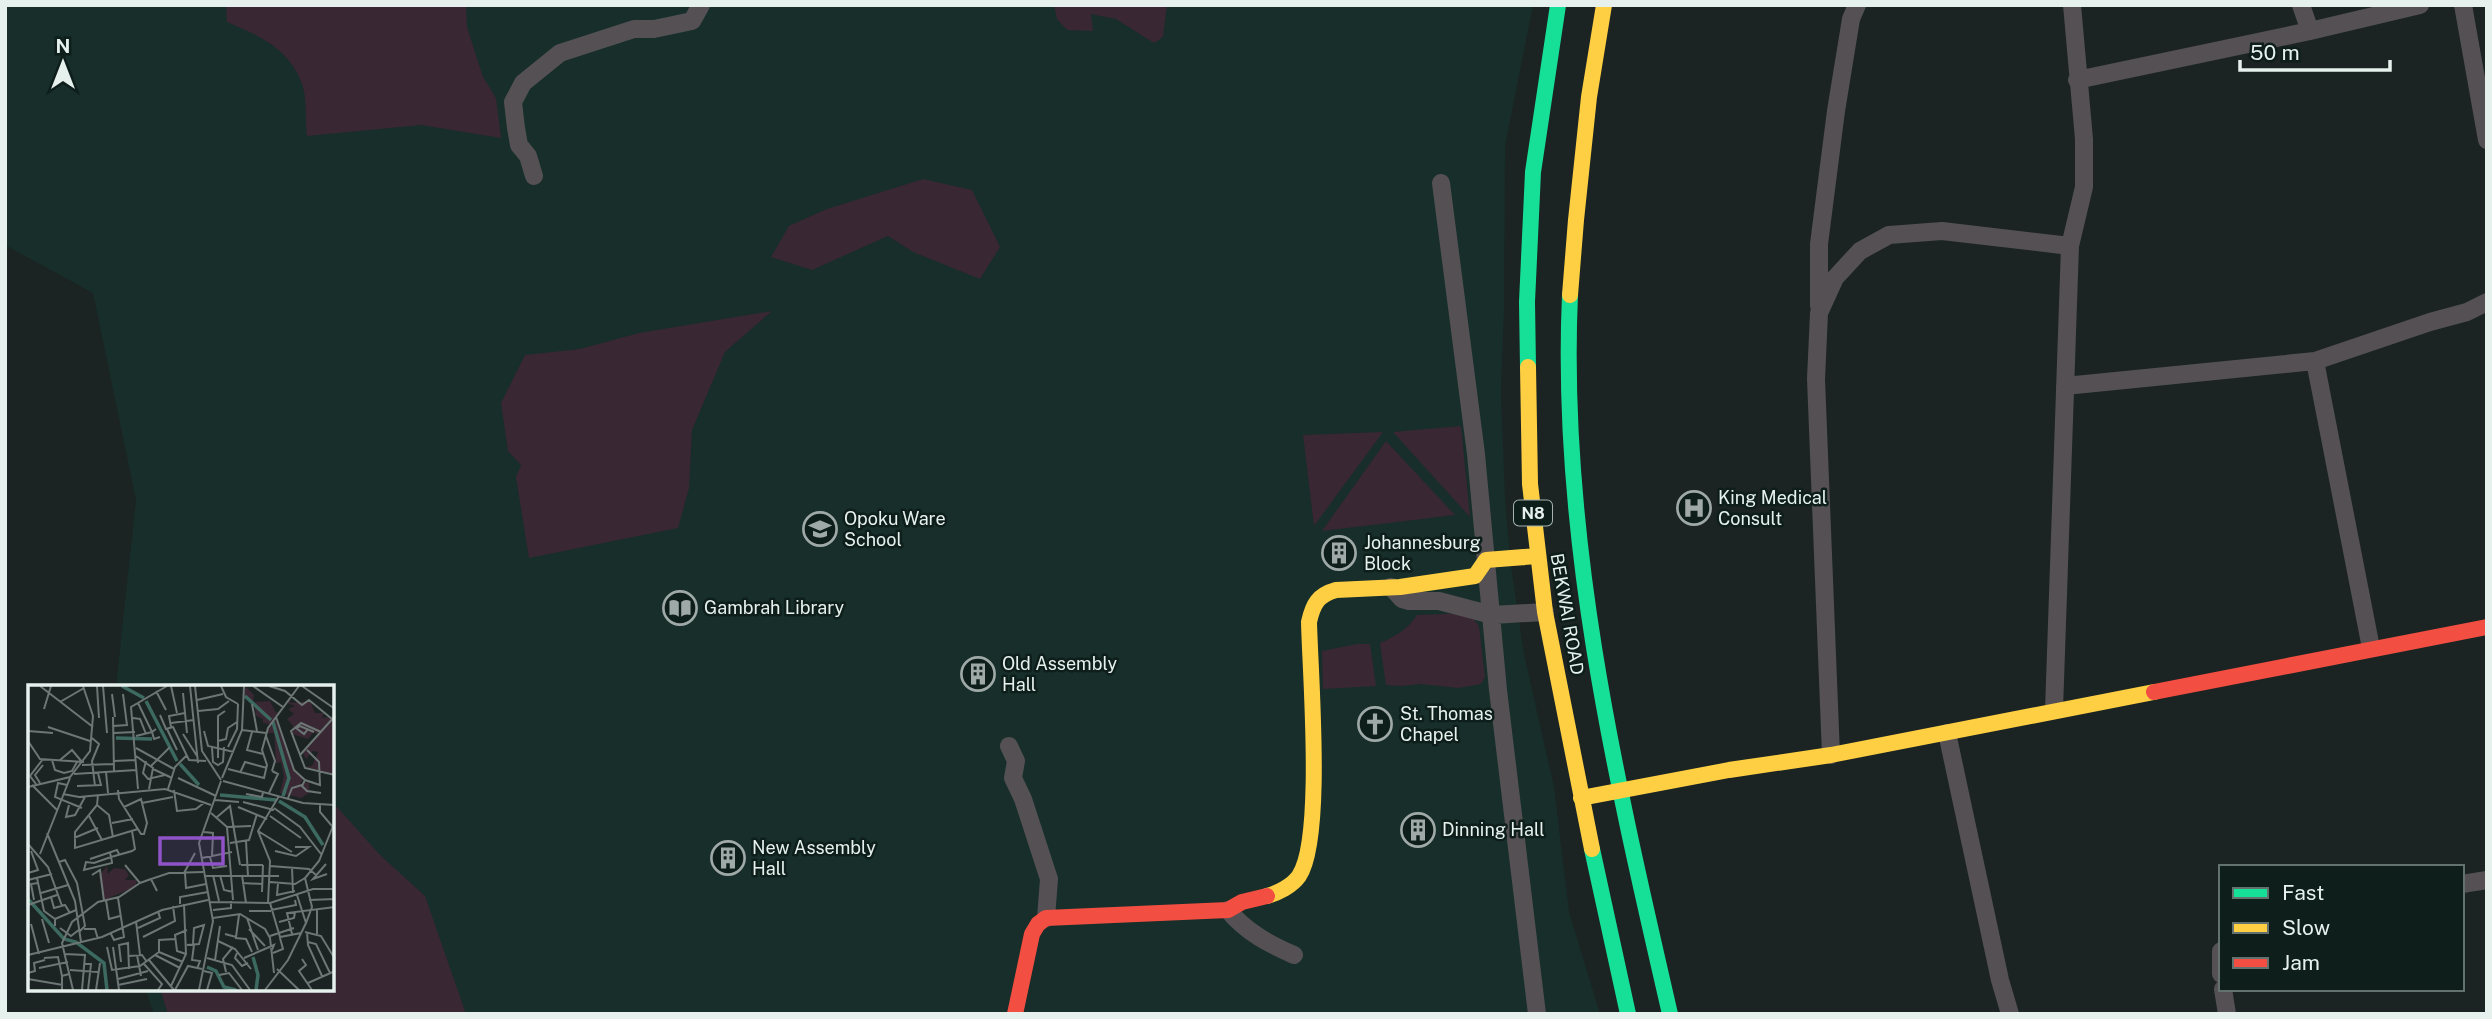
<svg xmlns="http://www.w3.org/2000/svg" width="2492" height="1019" viewBox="0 0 2492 1019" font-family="'Public Sans',sans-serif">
<rect width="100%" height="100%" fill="#1b2422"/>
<!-- built -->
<path fill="#172e2a" d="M5,5H1533L1505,146L1504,308L1501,392L1505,498L1510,559L1524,654L1554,787L1569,912L1600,1014H154L145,989H332V687L116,686L136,500L93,293L5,245Z"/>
<!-- green -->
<path fill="#392733" d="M226,5H466L467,27L483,77L496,98L501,138L421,125L307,136C305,121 307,102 303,87C291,49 260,36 227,22Z
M1054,5H1167L1163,37L1154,43L1116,19L1091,14L1093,31L1067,30L1057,19Z
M923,179L972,190L1000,247L980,279L913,252L888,236L812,270L771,257L789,226L827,209Z
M772,311L725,352L692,430L689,488L678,528L529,558L516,477L521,465L508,451L501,403L525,355L580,349L639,333Z
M1461,426L1470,517L1393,432Z
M1383,432L1314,526L1303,435Z
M1386,441L1455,515L1322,531Z
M1469,613L1479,626L1485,677L1481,684L1459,688L1420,684L1401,686L1386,685L1380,643C1396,636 1407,630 1417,615Z
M1357,644H1370L1376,686L1323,689L1322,651Z
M333,807H337L380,855L425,896L466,1014H168L160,989H332Z"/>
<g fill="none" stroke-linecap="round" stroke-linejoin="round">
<!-- street -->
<path stroke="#545053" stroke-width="18" d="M2301,5L2310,31
M2463,5L2487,140
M2077,80L2310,31L2420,5
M534,176L528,156L519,145L516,128L513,102L523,83L560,53L634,29H654L692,21L701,5
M1441,183L1476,454L1498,690L1537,1014
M1819,306V244L1836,111L1851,19L1857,5
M2315,361L2371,648
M2065,386L2315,361L2430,322L2467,312L2487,302
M1391,587L1402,599L1409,601H1439L1492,615L1545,612
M2054,710L2070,246L2084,187V139L2072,5
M1947,733L2000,980L2010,1014
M1009,746L1016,761L1013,778L1023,799L1049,879L1046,918
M1831,755L1816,379L1819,313L1835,278L1860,251L1889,235L1942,231L2070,246
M2462,884L2487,880
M1228,910C1246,932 1269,944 1294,955
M2221,951V974
M2223,989L2227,1014"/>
<!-- fast -->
<path stroke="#16e098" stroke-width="16" d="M1570,295C1559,538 1616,779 1670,1014
M1528,367L1527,302L1533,172L1558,5
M1592,849L1628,1014"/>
<!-- slow -->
<path stroke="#ffcf43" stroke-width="16" d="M1570,295L1576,220L1589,97L1604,5
M1528,367L1530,484L1545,612L1592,849
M1581,798L1729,770L1831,755L2154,692
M1267,896C1278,893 1292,886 1299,876C1324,839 1310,672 1309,622C1313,604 1318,595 1336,590L1400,587L1475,576L1486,560L1537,556"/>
<!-- jam -->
<path stroke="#f24e42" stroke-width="16" d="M2154,692L2487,627
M1015,1014L1032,934L1038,924L1046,918L1228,910L1242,902L1267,896"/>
</g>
<!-- icons -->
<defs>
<g id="hospital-ring" transform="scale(1.75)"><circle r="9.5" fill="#0e1e1b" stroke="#9fa9a7" stroke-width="1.5"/><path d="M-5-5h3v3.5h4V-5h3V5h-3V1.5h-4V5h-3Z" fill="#9fa9a7"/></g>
<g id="school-ring" transform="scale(1.75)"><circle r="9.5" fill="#0e1e1b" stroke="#9fa9a7" stroke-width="1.5"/><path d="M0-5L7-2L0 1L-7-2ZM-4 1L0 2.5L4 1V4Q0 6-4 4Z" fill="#9fa9a7"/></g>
<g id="building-ring" transform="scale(1.75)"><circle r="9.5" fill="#0e1e1b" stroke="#9fa9a7" stroke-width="1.5"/><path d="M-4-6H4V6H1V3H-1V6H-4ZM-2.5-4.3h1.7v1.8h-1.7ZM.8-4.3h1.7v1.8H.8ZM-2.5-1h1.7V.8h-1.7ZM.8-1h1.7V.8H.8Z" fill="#9fa9a7"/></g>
<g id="library-ring" transform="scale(1.75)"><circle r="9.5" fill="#0e1e1b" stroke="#9fa9a7" stroke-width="1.5"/><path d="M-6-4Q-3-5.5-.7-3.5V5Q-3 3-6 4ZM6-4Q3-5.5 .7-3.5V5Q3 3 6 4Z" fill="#9fa9a7"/></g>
<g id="church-ring" transform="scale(1.75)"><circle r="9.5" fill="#0e1e1b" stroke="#9fa9a7" stroke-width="1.5"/><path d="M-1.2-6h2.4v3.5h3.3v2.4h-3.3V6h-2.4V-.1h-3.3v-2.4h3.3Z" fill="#9fa9a7"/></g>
</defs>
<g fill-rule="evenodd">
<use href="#hospital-ring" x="1694" y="508"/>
<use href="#school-ring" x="820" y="529"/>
<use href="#building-ring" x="1339" y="553"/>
<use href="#library-ring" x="680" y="608"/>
<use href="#building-ring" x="978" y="674"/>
<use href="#church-ring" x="1375" y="724"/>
<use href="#building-ring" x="1418" y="830"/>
<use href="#building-ring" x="728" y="858"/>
</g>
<g text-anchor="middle" stroke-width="5" stroke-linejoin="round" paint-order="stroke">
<!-- shield labels -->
<rect fill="#0e1e1b" stroke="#a5b2af" stroke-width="2" x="1514" y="500.5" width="38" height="25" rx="5"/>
<g font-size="16" font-weight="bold" fill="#e6f1ee">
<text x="1533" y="519">N8</text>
</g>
<!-- poi labels -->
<g font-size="18" fill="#e6f1ee" stroke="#0e1e1b" text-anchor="start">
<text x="1718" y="504">King Medical<tspan x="1718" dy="21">Consult</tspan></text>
<text x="844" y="525">Opoku Ware<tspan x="844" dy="21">School</tspan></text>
<text x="1364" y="549">Johannesburg<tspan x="1364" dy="21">Block</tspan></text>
<text x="704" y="614">Gambrah Library</text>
<text x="1002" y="670">Old Assembly<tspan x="1002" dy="21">Hall</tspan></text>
<text x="1400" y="720">St. Thomas<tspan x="1400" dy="21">Chapel</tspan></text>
<text x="1442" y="836">Dinning Hall</text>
<text x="752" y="854">New Assembly<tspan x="752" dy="21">Hall</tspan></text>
</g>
<!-- street labels -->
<g font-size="18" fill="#e6f1ee" stroke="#0e1e1b">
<text transform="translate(1567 614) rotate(80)" y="6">BEKWAI ROAD</text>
</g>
</g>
<!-- overview -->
<g transform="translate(28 685)">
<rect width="306" height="306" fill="#1b2422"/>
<path d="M217,1L226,10L225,17L242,16L248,28L252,26L247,32L265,84L275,94L272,99L281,97V108L273,113L252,108L256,91L253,77L248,78L246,48H239L242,39L235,38V34L227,30L225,33L228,27L225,18L216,12ZM263,12L262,18L282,16L287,28H296L294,33L306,31V89L277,82L284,81L290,67L285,66L278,74L275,68L291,50L286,47L280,54L264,49L265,41L259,34L266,29L260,24L267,21L259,18ZM79,181L80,189L86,183L97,184L101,190L97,195H109L107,202L76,215L71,191Z" fill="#392733"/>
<path fill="none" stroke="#3c6a61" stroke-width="3.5" d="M94,1L116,13M217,11L243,35M118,16L149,76M245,37L261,93L255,111M88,53L124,54M152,79L171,100M192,110L248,115M251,116L277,132L295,160M0,214L36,254L48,257L76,278L79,305M225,272L230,290L228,305M179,282L188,286L196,302L208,305"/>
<path fill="none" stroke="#6c7674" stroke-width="2" d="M12,1L65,42M69,1L71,33M75,1L79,48M143,1L149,28M162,1L170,78M167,1L174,66L193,95M193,1L198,12L210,19M225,1L255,22M241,1L257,6L274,20L281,15L304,34M274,1L307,24M128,6L138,25M155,8L159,48M84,9L87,32M169,15L195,9M32,17L56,3M110,18L124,47L128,44M224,19L229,46M16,24L23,1M170,26L190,24L201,16M132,30L138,44L145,42L161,75L178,76M85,32L86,86M248,32L266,85L277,95L292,100L291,77L279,65M105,33L112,34L118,49M143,38L166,35M85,41L99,40L95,9M20,42L62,56M143,42L141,31L157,28M139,44L149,65M280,44L276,49L268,43L272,41L286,47M214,45L238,48M0,46L25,48M176,46L180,61L206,67M224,47L219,65L235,69M293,47L273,38L263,46L277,83L307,90M86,48L107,47M155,49L169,71M108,51L124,47L126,54L132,52M238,51L247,76L244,86M64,53L71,59L64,76L67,101M0,56L12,74L56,77M190,56L198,54L200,43L209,37M200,62L209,44L210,19M108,63L146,84M184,63L185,77L190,80L195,77L196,62M272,70L307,31M108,71L125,83L121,104M190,73V31L197,26M24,75L27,85L36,88L44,86L49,77M32,75L44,65L54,77M86,76L108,75M118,76L115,88L120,94L137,90M54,80L86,79M123,81L142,62M125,84L144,93M200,84L236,93L239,80L234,65L240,43L271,1M78,87L80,108M212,88L217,77L239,83M46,89L108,85M150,93L188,111M194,93L214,45L216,1M277,95L274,101L279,106L293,108M195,96L275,118L307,120M12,98L7,90L15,80M8,99L2,91L15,74M4,100L29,125M39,100L30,98L27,112L54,123M49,101L73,100L70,88M0,102L42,92L62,66L65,31L55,1M110,104L103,22L139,1M140,104L147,82L158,71M90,105L91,114L113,149H116L119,138L113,114L96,122M146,105L149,126L168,124L177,117M241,108L250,89L244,86M35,109L51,112L137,104L183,120M218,109L234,112L235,107M70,110L69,120L47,147V163L110,144M260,113L264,103L274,100M187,115L211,117M215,117L246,125M114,118L145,112M41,120L38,132L47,130L57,112M69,120L81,130L85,152M292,120V127L304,141M210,122L239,134M246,123L272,142L293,169M183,128L199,142L205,215M61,131L74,155M242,131L273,153M189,132L202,121L212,180M84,138L105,134M199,142L223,141M230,146L264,167M176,147L185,148L184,171M19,148L47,216L53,257M46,153L70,143M218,156L220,191M202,158L221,155L229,129M0,159L20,182L34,221M247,166L268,171L281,162H267M82,168L83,172L84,177V178L56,185L58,177L66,178L83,172L104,166L107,164L104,146M12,169L42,93M182,172L185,183L199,181M174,173L204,167M62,174L89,165L91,169M31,177L37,175L49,198L57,241L52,246M298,179L285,194L299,189M97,180L112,198L123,194M213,180H235M242,181L281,184L288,190M264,182L265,208M0,188L10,185L3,166M156,188L167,168M157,188L158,203L178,199M64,190L72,185L76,216M185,190L191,216M192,190L196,205L205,207M214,190L218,218M178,191H251M9,193L16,226L27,234M0,195L24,189M242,197L267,199L277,193M214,198L235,199M250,198L249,210L267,206M129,206L123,194L141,188L175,187M234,207L235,180M13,208L40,200M269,210L278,238M23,212L26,223L37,220L42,228M6,215L3,199L10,198M78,215L81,234L92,231M281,215L307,214M182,217L242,218L285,204H307M240,218L242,176L230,146L251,111M242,218L252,252L273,248M152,219V212L180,207M0,220L29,210M185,225L203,223V216M243,225L268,220L267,215M221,226H243M185,233L212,229L237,244L242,253L246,288M219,233L230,265M14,234L21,258M108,236L112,270M251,237L266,233L267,227M3,239L11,269M27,241V234L48,225M32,243L43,251L52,244M110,243L132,233L130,226M56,244H67L70,254M221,244L237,261M277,247L293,251L307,274M279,247L280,260L294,291M83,249L86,255L96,252L90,213M197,249L208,252L211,230M264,249L259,228L307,222M289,249V225M242,251L266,243M115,252L147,236L145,221M207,253L218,254L224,267M190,256L207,264L223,284M280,257L288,259L302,288M159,260L171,259L176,240L166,243L165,259M166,260L164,275L172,276L169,284M79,262L84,285L112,281L131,267M85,262L91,305M131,267V255L147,254M131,267L155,277M209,268L207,273L214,281L220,278M245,268L255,264L252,253M37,269L57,270L54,305M158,269L149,266L147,250L159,245M0,270L74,252L134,225L180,215M109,270L113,291M127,270L152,283M101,271L114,270L119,277M16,273L30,272L34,291M179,273L204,280L222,305M216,273L246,260L244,265M274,274L278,280L271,286L284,305M121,275L146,305M187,275L192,241M93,277L91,260L100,258L101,284M56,279H63L60,305M116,279L134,299L130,305M11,283L40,277M249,284L271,305M42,285L70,287M176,286L184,288L179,305M198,287L195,274L205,262M0,288L7,286L6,278L17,275M191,290L201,288L214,305M0,294L35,300M90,294L120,286M280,298L307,286M90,300L119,294M143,301L158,269L156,219M34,305V291L41,289M45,305L34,258L44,237L70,217L91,212L112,198M68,305L72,278M147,305L160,281L174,284M171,305L185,236L171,158L193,96M237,305L260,275L278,238L284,222L277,193L291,176L305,141"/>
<path fill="#9053c8" fill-opacity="0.15" stroke="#9053c8" stroke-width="3.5" d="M132,153H195V179H132Z"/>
<rect width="306" height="306" fill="none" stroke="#e6f1ee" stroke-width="3.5"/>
</g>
<!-- border -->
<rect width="2492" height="1019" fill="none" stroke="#e6f1ee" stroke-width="14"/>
<!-- legend -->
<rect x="2219" y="865" width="245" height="126" fill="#0e1e1b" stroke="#64726f" stroke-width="2"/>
<rect x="2233" y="888" width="35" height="10" fill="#16e098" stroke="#64726f" stroke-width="2"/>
<text x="2282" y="900" font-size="21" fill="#e6f1ee">Fast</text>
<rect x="2233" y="923" width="35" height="10" fill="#ffcf43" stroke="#64726f" stroke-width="2"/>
<text x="2282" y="935" font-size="21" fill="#e6f1ee">Slow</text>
<rect x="2233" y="958" width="35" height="10" fill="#f24e42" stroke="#64726f" stroke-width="2"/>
<text x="2282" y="970" font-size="21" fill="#e6f1ee">Jam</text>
<!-- north arrow -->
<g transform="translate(63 63)" stroke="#0e1e1b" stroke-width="5" paint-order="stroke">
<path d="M0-5L12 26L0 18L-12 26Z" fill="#e6f1ee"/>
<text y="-10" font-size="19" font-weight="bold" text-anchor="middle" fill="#e6f1ee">N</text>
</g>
<!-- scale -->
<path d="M2240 60v10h150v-10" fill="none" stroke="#e6f1ee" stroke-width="3.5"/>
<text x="2250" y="60" font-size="21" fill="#e6f1ee" stroke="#0e1e1b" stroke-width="5" paint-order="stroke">50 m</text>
</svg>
